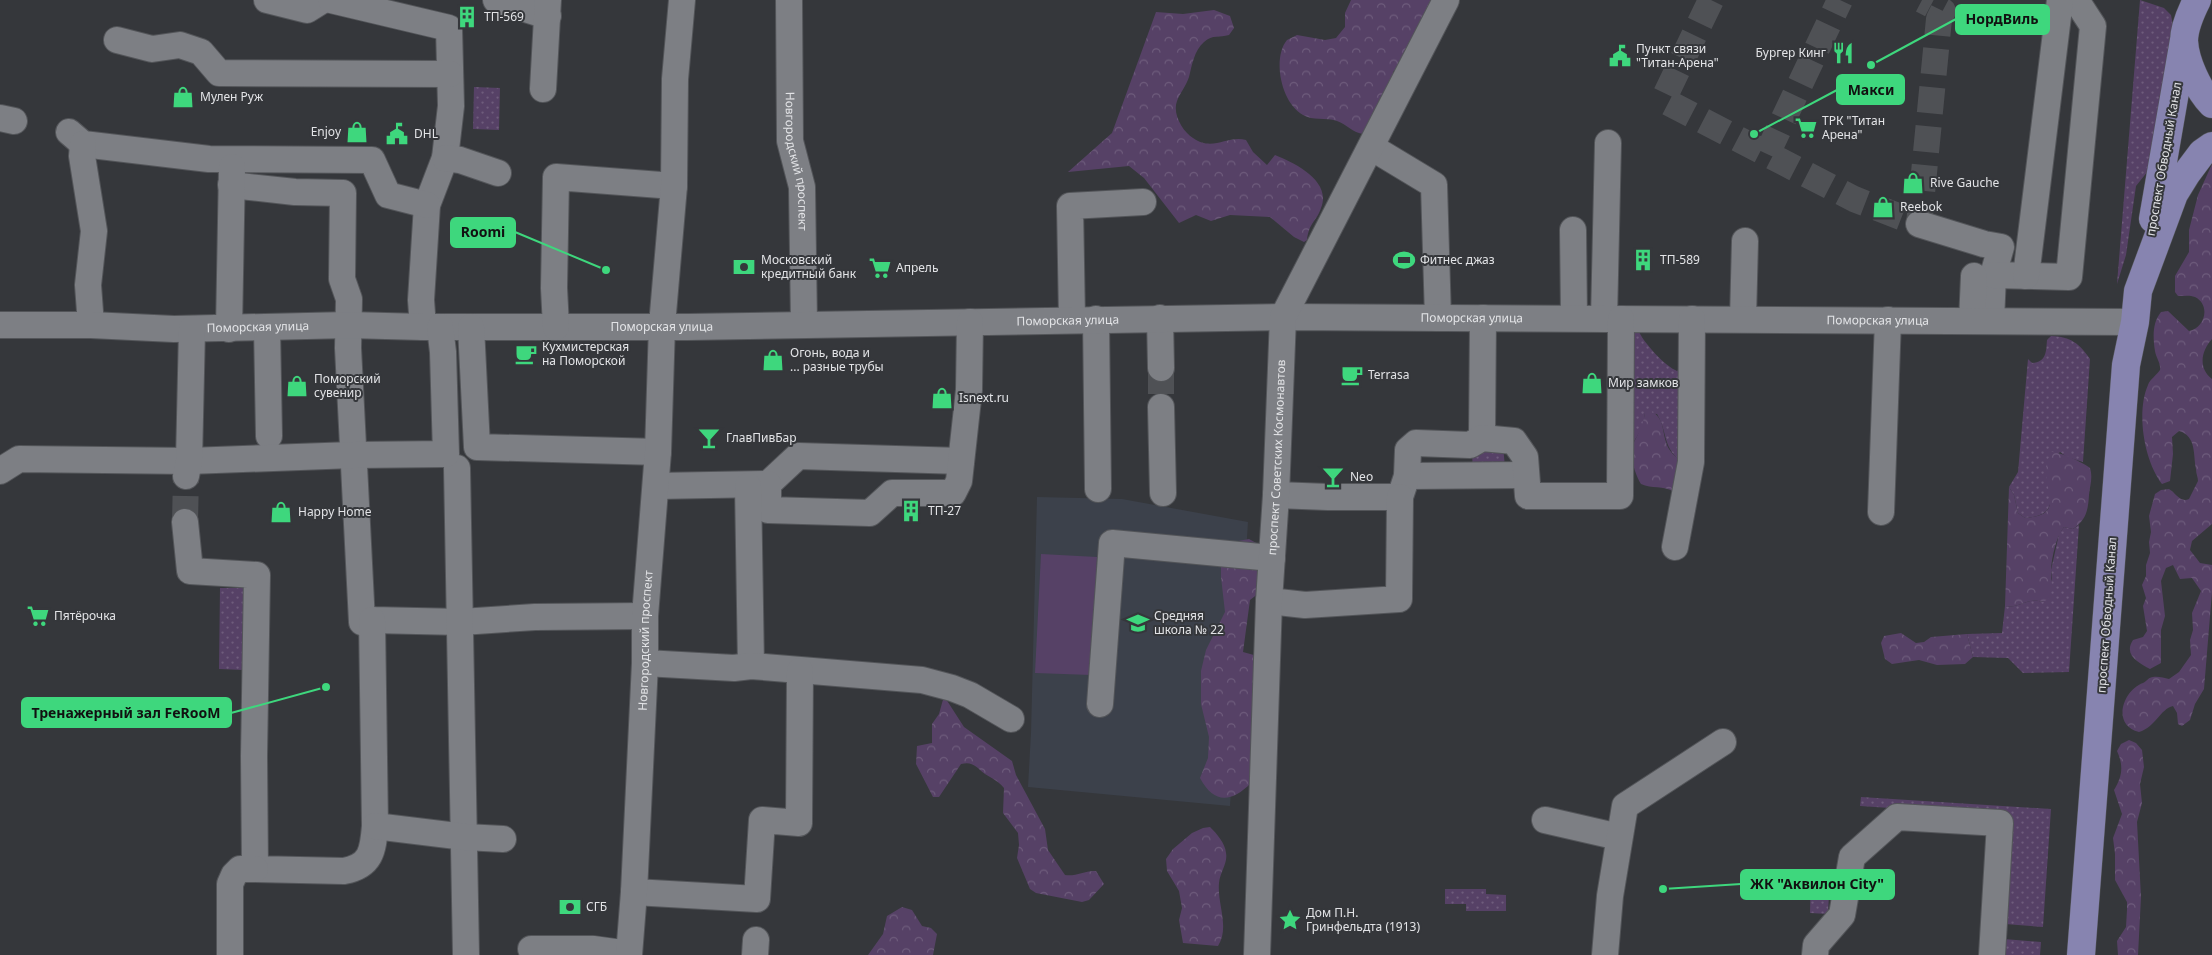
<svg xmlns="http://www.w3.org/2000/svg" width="2212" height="955" viewBox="0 0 2212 955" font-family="'Noto Sans',sans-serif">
<defs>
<pattern id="grass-dots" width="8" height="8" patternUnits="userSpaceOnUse" patternTransform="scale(1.25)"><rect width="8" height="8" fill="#564166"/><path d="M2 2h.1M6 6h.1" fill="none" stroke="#6e5c7c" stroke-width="1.8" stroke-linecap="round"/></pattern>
<pattern id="forest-crowns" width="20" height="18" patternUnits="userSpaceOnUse" patternTransform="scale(1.25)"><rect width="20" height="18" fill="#564166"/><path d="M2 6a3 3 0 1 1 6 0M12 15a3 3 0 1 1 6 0" fill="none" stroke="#6e5c7c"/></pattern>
</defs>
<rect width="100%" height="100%" fill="#35373b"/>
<!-- built -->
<path fill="#3c414b" d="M1037,497L1122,499L1248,522L1230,806L1028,787L1031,733Z"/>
<!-- grass -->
<path fill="url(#grass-dots)" d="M2140,0L2164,8L2171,15L2175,36L2152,166L2136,186L2126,255L2117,284Z
M474,87L500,88L499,130L473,129Z
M1627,332H1639C1645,344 1665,366 1677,371L1683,366V463C1661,446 1669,435 1657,414L1645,413L1643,426L1633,443Z
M2051,336C2071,337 2079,343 2090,359L2083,462L2067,457L2060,452L2046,468C2051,494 2060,516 2025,518L2018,513L2014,495L2009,487L2018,472L2028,359L2032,363C2047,362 2046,351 2047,340Z
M1480,446H1503L1505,467H1473L1472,456Z
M2079,525L2069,672L2023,673L2008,658L1973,657L1967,634L2002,633L2005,606C2020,609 2026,597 2043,602L2052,579L2051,570L2059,534L2064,527L2073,529Z
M220,588H244L243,670L219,669Z
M1861,797L2051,809L2043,927L2005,924L2011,816L1860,806Z
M1811,872L1830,873L1828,914L1810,913Z
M1445,889H1486V894L1506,895V911H1466V904H1445Z
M2004,939L2041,942L2040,955H2003Z"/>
<!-- forest -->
<path fill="url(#forest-crowns)" d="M1351,0H1439L1409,53L1393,72L1394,91L1364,134C1352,133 1347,124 1337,121C1325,117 1313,121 1303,115C1281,103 1272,58 1287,40L1297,35L1325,40L1336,38L1345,27V13Z
M1214,10L1230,16L1234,28L1229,35C1219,38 1213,34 1204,42C1194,51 1192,65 1189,77C1186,86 1180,93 1177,101C1172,114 1183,132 1193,138C1213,152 1227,135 1246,140L1253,152L1267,165L1275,155C1295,163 1332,181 1321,208C1317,221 1309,222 1307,240L1304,242L1294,237L1270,217L1230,215L1211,221L1196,215L1179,223L1144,178L1129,166L1068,172L1112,133L1156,12L1183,14Z
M2212,164V339C2201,351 2198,368 2212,379V524L2192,541L2190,550L2200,563L2212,565V592L2204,689L2195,704L2190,720L2182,726L2178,724L2177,713L2173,706C2160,709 2156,727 2139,732C2111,725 2123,690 2143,683C2147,681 2149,677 2153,677C2158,676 2164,678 2169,679L2179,672L2191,655L2190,640L2193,630L2192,613L2201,591L2192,578L2180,579L2173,565L2166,568L2161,581L2165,616L2161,630V663L2150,669C2139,663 2123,655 2133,640L2143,637L2147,631L2143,606L2146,598L2142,585L2146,576V565L2150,553L2149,542L2151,532L2149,516L2155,494L2161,490L2169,489C2176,493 2180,503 2189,499L2198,481C2198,477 2196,474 2196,469C2193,456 2197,436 2179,431L2172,437L2173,454L2170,481L2162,484C2144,461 2136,412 2148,385C2150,379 2157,375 2160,370C2161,363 2156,358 2155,351C2153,338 2152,323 2161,312L2168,311L2189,331C2205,328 2211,305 2195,297C2190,295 2184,296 2178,296L2175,292V276L2189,252V230L2198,195Z
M1651,411C1664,418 1662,429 1666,442C1668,451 1676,457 1683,463L1674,492C1663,485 1652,489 1641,484C1635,475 1628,453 1634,442C1639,432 1643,425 1645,413Z
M2051,452C2061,452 2082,462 2090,468C2093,478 2090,485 2089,495C2088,511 2086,520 2073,529L2064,527C2056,537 2052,557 2051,569C2051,580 2053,587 2050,598L2043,602C2026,597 2020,609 2005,606L2009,487L2014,495L2018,513L2025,518C2066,515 2044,491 2046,467C2047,462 2049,457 2051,452Z
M1249,539L1258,544L1268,586L1250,600L1243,652L1261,657L1251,783C1231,803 1214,804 1200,778L1208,758L1209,737L1201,704V671L1206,650L1225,612L1221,577V566L1229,546L1238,541Z
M1901,633L1916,643L1924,642L1931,637L1967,634L1973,657L1965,664L1937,665L1919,660L1892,664L1885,659L1881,643L1884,636Z
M944,696L964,727L1012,761L1016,775L1045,829L1048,850L1065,875C1076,877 1085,870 1096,871L1104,884L1089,900L1082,902L1036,893L1030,889L1017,858L1019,845L1018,833L1003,813L1004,788C998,781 993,779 985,774C976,767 973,761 961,764L939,797H933L916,764L917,746L932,743V724L939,714Z
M2129,740L2136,743L2142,750L2144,767L2140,784L2142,803L2137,822L2141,897L2138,955H2118L2117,941L2126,927L2127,910V902L2115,880V854L2113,838L2122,814L2114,790C2122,777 2124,766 2117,751L2121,744Z
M1210,827C1217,834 1225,843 1226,853C1228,863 1220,872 1219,883C1217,904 1230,927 1218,946L1183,943L1179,920L1182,908L1179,891L1167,871L1166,859L1173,849L1192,833L1203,828Z
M902,907L912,910L922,926L931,928L937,934L933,955H868L883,934L887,916Z"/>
<!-- garden -->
<path fill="#564166" d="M1041,554L1097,557L1091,675L1035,673Z"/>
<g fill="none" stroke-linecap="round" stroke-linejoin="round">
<!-- minor-tunnel -->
<path stroke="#4f5155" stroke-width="26" stroke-dasharray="26 13" stroke-linecap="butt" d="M1711,0L1663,100L1854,199L1919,224L1939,19L1943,11L1922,0
M1767,154L1840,0
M1161,368V407
M185,522L186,476"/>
<!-- minor casing -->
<g stroke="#535559" stroke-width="28">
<g id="minor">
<path d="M267,0L307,10L323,0"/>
<path d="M331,0L449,28L451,106L445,158L427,205L421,300L423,327"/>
<path d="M496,0L548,16"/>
<path id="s1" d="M789,0L790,141L802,187L804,324"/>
<path d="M117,40L152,49L180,45L201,52L219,73L450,74"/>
<path d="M543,89L548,0"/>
<path d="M0,118L14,121"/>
<path d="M69,132L83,144L209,159L372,160L388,195L427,205"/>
<path d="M83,144L82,156L94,231L88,285L91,325"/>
<path d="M1371,147L1434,185L1438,318"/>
<path d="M445,158L460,160L498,173"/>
<path d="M231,185L295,192L343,193L342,279L349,299L348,348L362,622L372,620L461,622L535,617L645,616"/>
<path d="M1919,224L1984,244L2001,247L1993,275L1991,321"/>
<path d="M1573,230L1574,318"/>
<path d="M1993,275L2069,277L2093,26L2076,0"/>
<path d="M2026,276L2060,0"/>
<path d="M1160,318L1161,368"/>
<path d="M1072,319L1070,206L1143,202"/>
<path d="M1096,319L1098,489"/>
<path d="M1604,319L1608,143"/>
<path d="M1743,319L1745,241"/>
<path d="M1972,321L1974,276"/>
<path id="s2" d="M0,325H91L174,329L349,325L423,327H688L1283,317L2135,322"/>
<path d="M471,327L477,447L658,452"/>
<path d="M556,327L554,288L556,177L674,186"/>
<path d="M267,328L269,436"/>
<path d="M229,329L232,167"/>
<path d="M1161,407L1163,493"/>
<path d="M1482,438L1483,318"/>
<path d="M457,468L466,955"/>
<path d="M0,471L19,459L189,461L353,455L446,454L443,352L440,327"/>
<path d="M186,476L189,461L192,329"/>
<path d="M1407,476L1526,475"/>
<path d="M768,484L798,456L961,461"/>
<path d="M656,486L768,484V510L870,513L892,493H953L959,481L969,390L970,322"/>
<path d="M748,486L751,666"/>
<path d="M1276,495L1328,497H1400L1407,476L1408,450L1416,443L1470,445L1482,438L1514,441L1525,457L1528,496H1620L1621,319"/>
<path d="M1881,512L1888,320"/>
<path d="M185,522L190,571L257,575L254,756L255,869L344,871C371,866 373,851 375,826L372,620"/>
<path d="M1675,547L1691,462L1692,319"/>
<path d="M1269,601L1305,605L1399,599L1400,497"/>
<path d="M645,663L734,668L751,666L922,680L952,688L970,695L1011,719"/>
<path d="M1100,704L1112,543L1272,558"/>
<path d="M1545,820L1619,837"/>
<path d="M375,826L465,837L503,839"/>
<path d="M634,892L757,899L762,820L799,823L800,671"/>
<path d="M531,949H593L629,954"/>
<path d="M230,955V884L234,875L240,869H255"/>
<path id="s3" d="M629,955L634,892L645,663V616L658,452L662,325L674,186L675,79L682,0"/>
<path d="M755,955L756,940"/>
<path id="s4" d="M1257,955L1269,601L1276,495L1283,317L1446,0"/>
<path d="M1605,955L1610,896L1625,806L1723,742"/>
<path d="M1815,955L1816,945L1842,915L1852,857L1897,817L2000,823L1992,955"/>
</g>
</g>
<!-- major casing -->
<g stroke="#535559" stroke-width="29">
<path id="major" d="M2197,0C2191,12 2184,27 2184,41C2185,61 2198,90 2212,104
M2153,219L2184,40
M2081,955L2126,365L2135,322L2138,291L2174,194L2187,173L2202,153L2212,146"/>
</g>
<!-- minor -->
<use href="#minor" stroke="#7d7f84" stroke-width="26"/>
<!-- major -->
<use href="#major" stroke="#8784b0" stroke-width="28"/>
</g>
<!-- icons -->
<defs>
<g id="building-bare" transform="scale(1.725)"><path d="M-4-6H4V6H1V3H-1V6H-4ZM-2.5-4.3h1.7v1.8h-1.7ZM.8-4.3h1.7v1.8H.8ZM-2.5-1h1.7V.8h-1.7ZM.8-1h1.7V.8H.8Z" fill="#3ed77d" stroke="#35373b" stroke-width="2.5" paint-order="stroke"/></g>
<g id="restaurant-bare" transform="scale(1.725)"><path d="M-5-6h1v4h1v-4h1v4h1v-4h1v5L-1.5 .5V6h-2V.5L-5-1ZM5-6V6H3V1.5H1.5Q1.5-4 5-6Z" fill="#3ed77d" stroke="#35373b" stroke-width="2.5" paint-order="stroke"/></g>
<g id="civic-bare" transform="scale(1.725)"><path d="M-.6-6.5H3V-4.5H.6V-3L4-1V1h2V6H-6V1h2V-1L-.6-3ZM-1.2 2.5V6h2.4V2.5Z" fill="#3ed77d" stroke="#35373b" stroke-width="2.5" paint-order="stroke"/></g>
<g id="shop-bare" transform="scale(1.725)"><path d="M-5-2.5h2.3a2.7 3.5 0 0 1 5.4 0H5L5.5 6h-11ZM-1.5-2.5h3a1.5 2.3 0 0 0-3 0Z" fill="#3ed77d" stroke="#35373b" stroke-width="2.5" paint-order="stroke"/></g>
<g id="supermarket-bare" transform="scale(1.725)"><path d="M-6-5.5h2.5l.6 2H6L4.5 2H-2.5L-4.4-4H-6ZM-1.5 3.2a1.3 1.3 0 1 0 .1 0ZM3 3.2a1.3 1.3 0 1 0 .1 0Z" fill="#3ed77d" stroke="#35373b" stroke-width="2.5" paint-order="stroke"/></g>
<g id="stadium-bare" transform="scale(1.725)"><path d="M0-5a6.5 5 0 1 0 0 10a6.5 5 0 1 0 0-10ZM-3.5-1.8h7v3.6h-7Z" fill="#3ed77d" stroke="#35373b" stroke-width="2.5" paint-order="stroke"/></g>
<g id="bank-bare" transform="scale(1.725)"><path d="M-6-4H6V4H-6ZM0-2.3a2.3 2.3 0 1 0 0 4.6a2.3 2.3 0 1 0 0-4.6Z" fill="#3ed77d" stroke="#35373b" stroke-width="2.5" paint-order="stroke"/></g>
<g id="cafe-bare" transform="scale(1.725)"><path d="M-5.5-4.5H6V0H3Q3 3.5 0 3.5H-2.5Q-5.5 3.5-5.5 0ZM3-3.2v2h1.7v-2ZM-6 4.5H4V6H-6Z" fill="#3ed77d" stroke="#35373b" stroke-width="2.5" paint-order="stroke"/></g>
<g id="bar-bare" transform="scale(1.725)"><path d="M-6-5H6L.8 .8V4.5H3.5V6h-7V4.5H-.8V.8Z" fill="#3ed77d" stroke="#35373b" stroke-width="2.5" paint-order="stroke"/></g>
<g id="school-bare" transform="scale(1.725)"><path d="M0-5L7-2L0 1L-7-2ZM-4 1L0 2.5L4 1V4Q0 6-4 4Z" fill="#3ed77d" stroke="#35373b" stroke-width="2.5" paint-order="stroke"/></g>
<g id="sight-bare" transform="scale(1.725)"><path d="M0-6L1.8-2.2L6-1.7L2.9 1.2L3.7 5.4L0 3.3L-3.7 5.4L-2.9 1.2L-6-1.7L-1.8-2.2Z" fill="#3ed77d" stroke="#35373b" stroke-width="2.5" paint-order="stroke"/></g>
</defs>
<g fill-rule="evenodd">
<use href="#building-bare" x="467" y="17"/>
<use href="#restaurant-bare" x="1843" y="53"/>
<use href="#civic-bare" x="1620" y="56"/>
<use href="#shop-bare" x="183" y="97"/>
<use href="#supermarket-bare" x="1806" y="128"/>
<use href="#shop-bare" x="357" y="132"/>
<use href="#civic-bare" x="397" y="134"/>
<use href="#shop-bare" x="1913" y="183"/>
<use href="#shop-bare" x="1883" y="207"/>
<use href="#stadium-bare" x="1404" y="260"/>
<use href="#building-bare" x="1643" y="260"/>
<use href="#bank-bare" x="744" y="267"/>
<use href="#supermarket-bare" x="880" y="268"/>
<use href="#cafe-bare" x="526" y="354"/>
<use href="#shop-bare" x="773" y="360"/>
<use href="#cafe-bare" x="1352" y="375"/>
<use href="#shop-bare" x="1592" y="383"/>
<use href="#shop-bare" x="297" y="386"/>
<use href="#shop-bare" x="942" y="398"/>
<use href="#bar-bare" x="709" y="438"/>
<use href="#bar-bare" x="1333" y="477"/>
<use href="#building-bare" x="911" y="511"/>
<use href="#shop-bare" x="281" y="512"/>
<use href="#supermarket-bare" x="38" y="616"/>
<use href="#school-bare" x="1138" y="623"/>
<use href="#bank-bare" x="570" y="907"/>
<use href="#sight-bare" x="1290" y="920"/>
</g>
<g text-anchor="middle" stroke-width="4" stroke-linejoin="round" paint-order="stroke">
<!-- poi labels -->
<g font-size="12" fill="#e2e3e6" stroke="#35373b" text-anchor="start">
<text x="484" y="21">ТП-569</text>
<text x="1636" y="53">Пункт связи<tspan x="1636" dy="14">"Титан-Арена"</tspan></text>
<text x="1826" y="57" text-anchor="end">Бургер Кинг</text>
<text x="200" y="101">Мулен Руж</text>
<text x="1822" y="125">ТРК "Титан<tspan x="1822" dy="14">Арена"</tspan></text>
<text x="341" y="136" text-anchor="end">Enjoy</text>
<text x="414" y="138">DHL</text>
<text x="1930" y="187">Rive Gauche</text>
<text x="1900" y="211">Reebok</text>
<text x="761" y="264">Московский<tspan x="761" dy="14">кредитный банк</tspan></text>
<text x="1420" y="264">Фитнес джаз</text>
<text x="1660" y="264">ТП-589</text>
<text x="896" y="272">Апрель</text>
<text x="542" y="351">Кухмистерская<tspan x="542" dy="14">на Поморской</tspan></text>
<text x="790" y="357">Огонь, вода и<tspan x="790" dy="14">... разные трубы</tspan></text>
<text x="1368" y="379">Terrasa</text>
<text x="314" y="383">Поморский<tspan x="314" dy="14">сувенир</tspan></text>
<text x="1608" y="387">Мир замков</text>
<text x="959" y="402">Isnext.ru</text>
<text x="726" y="442">ГлавПивБар</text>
<text x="1350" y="481">Neo</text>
<text x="928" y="515">ТП-27</text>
<text x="298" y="516">Happy Home</text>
<text x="54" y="620">Пятёрочка</text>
<text x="1154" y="620">Средняя<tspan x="1154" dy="14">школа № 22</tspan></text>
<text x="586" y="911">СГБ</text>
<text x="1306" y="917">Дом П.Н.<tspan x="1306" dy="14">Гринфельдта (1913)</tspan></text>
</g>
<!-- street labels -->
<g font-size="12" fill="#e2e3e6" stroke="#35373b">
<text transform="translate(2164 159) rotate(-80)" y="4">проспект Обводный Канал</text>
<text dy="4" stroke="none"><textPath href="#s1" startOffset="162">Новгородский проспект</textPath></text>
<text dy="4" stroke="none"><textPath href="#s2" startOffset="1472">Поморская улица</textPath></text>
<text dy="4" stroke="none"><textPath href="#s2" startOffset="1068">Поморская улица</textPath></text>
<text dy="4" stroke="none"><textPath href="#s2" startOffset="1878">Поморская улица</textPath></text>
<text dy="4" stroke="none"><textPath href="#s2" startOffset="662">Поморская улица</textPath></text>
<text dy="4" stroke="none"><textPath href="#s2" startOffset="258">Поморская улица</textPath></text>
<text dy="4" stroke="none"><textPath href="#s4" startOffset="498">проспект Советских Космонавтов</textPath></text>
<text transform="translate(2107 615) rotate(-86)" y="4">проспект Обводный Канал</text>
<text dy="4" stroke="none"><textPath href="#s3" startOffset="315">Новгородский проспект</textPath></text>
</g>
</g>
<!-- callouts -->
<path fill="none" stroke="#3ed77d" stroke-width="2" d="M1871 65L1956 19M1754 134L1837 90M606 270L515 232M326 687L231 713M1663 889L1741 884"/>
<g fill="#3ed77d" stroke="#35373b" stroke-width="2">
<circle cx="1871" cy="65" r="5"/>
<circle cx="1754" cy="134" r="5"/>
<circle cx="606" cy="270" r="5"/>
<circle cx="326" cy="687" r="5"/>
<circle cx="1663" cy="889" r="5"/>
</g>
<g fill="#3ed77d" stroke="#3ed77d" stroke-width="2">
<rect x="1956" y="5" width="93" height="29" rx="5"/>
<rect x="1837" y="75" width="67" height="29" rx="5"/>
<rect x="451" y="218" width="64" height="29" rx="5"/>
<rect x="22" y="698" width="209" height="29" rx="5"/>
<rect x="1741" y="870" width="153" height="29" rx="5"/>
</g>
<g font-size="14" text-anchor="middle" font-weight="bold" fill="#111">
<text x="2002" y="24">НордВиль</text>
<text x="1871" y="95">Макси</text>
<text x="483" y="237">Roomi</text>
<text x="126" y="718">Тренажерный зал FeRooM</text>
<text x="1817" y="889">ЖК "Аквилон City"</text>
</g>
</svg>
